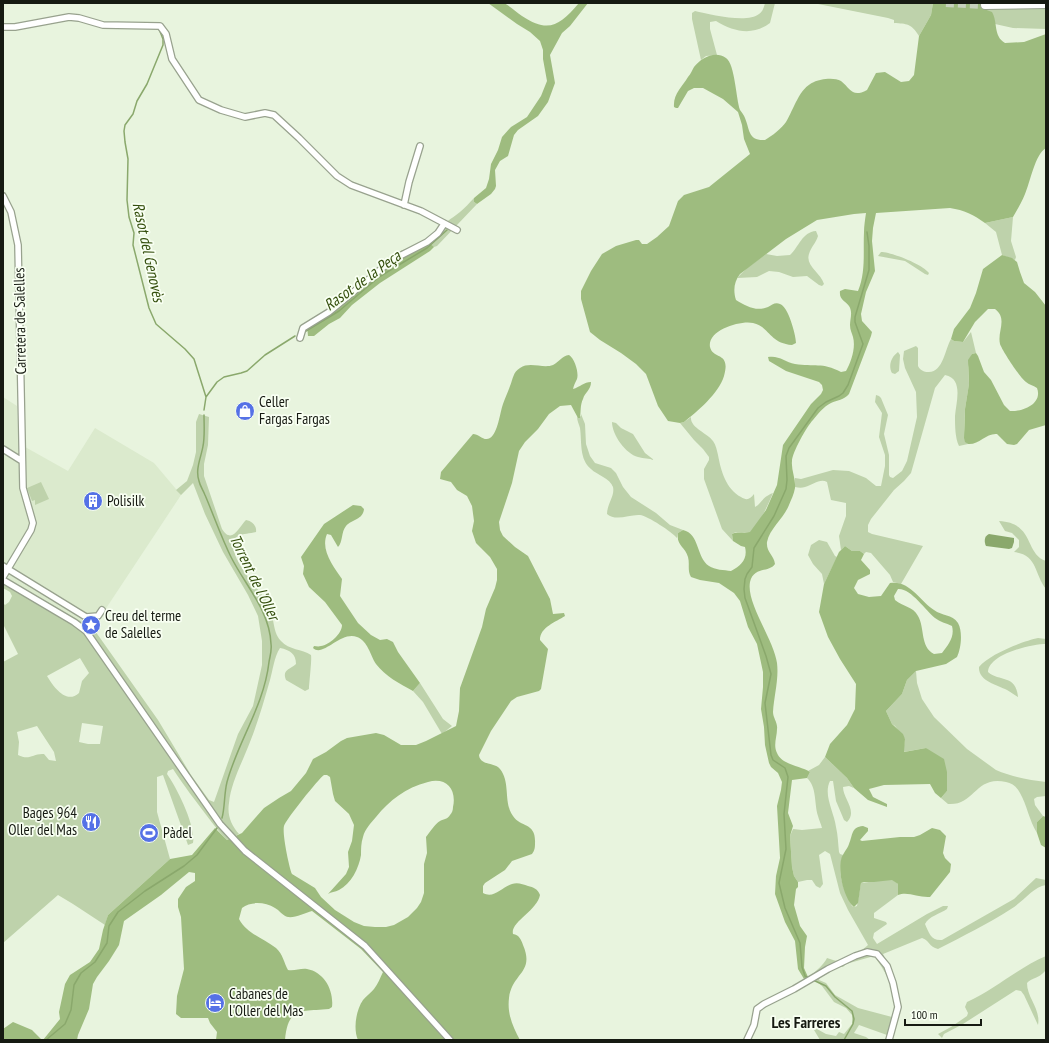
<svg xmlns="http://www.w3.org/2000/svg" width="1049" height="1043" viewBox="0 0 1049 1043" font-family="'PT Sans Narrow',sans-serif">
<rect width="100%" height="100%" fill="#e8f4de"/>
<!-- built -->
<path fill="#dbeacd" d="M3,397L17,406L18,443L68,471L95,428L154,463L181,495L93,628L3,577Z"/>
<!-- green -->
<path fill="#bed2ab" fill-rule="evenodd" d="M765,3H775L770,23C753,36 734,32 716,21L710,22V29L717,55L706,56L701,60L692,19V13L695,11C709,14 747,24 759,14C763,11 764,7 765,3Z
M813,3H933L931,15L919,36C911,23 907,24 894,23V20L888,18Z
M980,3H1046V29L1013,28L995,24C995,14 986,12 980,6Z
M474,198V202L477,204L437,246L434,247L431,246L429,243C434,227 448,222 460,212C465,208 469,203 474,198Z
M1013,217L1011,241L1016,257L1015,260L1002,255L996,232L985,223Z
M816,231L818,236C816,243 811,247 809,254C805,266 821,273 824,284L822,286L819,285L807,276L793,277L779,272L769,271L757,277L737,278L747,268L766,254L777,256L790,255C799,247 802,232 816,231Z
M881,252C891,252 922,264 929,273L928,275L925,274L905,261L878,256Z
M971,332L976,353L972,354L968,367L969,384L965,409L964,429L965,441L968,444L959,446C955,438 955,425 955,416C956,402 964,379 945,375L935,388L911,473L904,481L894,490L871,519L868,525V532L872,534L923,546L901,584L893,582L890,575L871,553L866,552L864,554L860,551H852L845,546L841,550L839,536L846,516V503L831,500L827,482C820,478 813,485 805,487C802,488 799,488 795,487V478L801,479L833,470L849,471L866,478L876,486H881L885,466V455L879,437L882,413L875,402L876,395L879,396L881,398L888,415L884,434L889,455V475L890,477L893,478L902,471L907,461L917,417L916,392L905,368L903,359L904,351L916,346L918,348V366C920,370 924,372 928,372C943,373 945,349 951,339L954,341L963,342Z
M898,352L900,355L899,371L895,374L892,373C888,366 891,357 898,352Z
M199,414L209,417L208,445L204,464V476L222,529C232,545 239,527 246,520C252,521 257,526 256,532C250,534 243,533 238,536C220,549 259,590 267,601C275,611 271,631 281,641C289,650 302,649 311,655C312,659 309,684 309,689L305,691L286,680C282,670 289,670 296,664C296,654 290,650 280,648C274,657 273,670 270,680C264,701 258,722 250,742C243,761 231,782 229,803C227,815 231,825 239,834L227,840C219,832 213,824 207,816C195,800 184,786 173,769L168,771L167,774C177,788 196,826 193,843L188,845L163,775L157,777V812L170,859L108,915L105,925L73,904L58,895L3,943V662L18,654L3,624V603L5,605L9,602L12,596L10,592L3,588V577L93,628L158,720L191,775L209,800L214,802L238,734L253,706L262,665V641L258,616L248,595L223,552L205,514L193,483L181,495L176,490L187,481L193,465L196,452V422ZM80,658L89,673L82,681L79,693C66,705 53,686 47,676ZM82,723L103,726L100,744H88L79,742ZM37,726L54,752L56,761L49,760L44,754C33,753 30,761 18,755L19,742L17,732Z
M581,414L585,424L586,444L590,456L595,463L611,468L616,473L623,487L631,497L656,513L670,525L683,530L678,533L677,538C672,532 648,516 640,515C630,514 616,522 607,514C607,504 615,496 613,487C610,478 597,475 591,469C579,459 582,442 580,428C579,424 577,421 577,416L578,418L581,416Z
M691,417C690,428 708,433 713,441C716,445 717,451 718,455C721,471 726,489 741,497C747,501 750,499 754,494L755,507C762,503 762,497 773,493C767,507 761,521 750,533L736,532L732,534L733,541L722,529L704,479V469L709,460V457L703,449L694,440L680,423L684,422Z
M612,422L616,423L621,428L633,434L645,453L654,460C649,458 644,459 638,457C626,454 612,435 612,422Z
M41,482L49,499L35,505V500L32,501L27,488Z
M999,521C1035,523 1024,553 1046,561V589C1034,574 1038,555 1014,552L1019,547V540L1012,533L1005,531Z
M819,540L827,542L835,556L837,557L824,584L822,574L813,564L808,555L811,545Z
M1038,638L1046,639V644C1031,644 989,654 988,672C999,682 1016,674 1018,697C1014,695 1011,692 1007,690C997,685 978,681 979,667C988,655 1023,641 1038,638Z
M916,671L917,683L922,699L934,717L967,749L996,770C1012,777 1030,780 1046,782V796L1037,797L1034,799L1035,805L1043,816L1037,822V833C1029,820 1027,805 1020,793C1017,787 1012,783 1006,782C975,775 975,806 948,804L941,798L947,791L926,748L903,752L905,739L895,726L892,724L886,711L902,694L907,680Z
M420,683L443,719L452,726L442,734L423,702L413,691Z
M825,757L847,778L854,788L849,786L843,787C843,799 858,811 847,822L844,820L836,801L833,781H830C823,795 834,812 836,827C838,835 838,844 839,852L840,854L843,855C836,873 844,890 852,906L854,907L857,906L861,883L892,879L898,884V895L874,913V918L886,922L887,924L874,933L873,938L877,944L927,914L943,906H948L947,909C940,914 929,916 925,924C929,933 931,941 942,940L1014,899L1036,878L1046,880V885C1033,887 1023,902 1011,909C988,924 963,936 938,949C929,947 929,940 922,938L883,954L894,977L899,1002L901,1004C900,1016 894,1028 890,1040H885L887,1035L859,1025L854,1033L866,1037L870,1040H820L814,1030L817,1029L826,1034L836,1036L839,1032L844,1034L852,1024V1015L846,1008L834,1002L822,986L817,982L804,979C811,976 824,965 827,958C831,959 835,962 839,960C849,958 861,952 868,945L848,910L840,893L830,854L825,851L819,855L823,884L820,888L816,886L812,880H807L798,882L794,876L792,867L790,836L793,829L802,830L822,828C821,824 819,820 818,816C814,803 817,787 807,778L810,772L808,771L819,765ZM874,956C887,973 899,995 892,1017L858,1008L835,995L826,983L819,980L820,977L835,967H843L846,964Z
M1046,956C1046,960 1047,966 1046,969C1043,977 1031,978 1027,983C1027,998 1041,1009 1038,1025L1024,995L1021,991L1016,990L963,1024L944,1034L942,1038L938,1034L951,1027L967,1016L968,1013L965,1007L967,1002C995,989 1018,968 1046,956Z"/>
<!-- forest -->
<path fill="#9ebc7f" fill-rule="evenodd" d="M488,3C493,3 500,2 504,3C510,6 516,12 522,16C549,34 560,25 579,3H588L570,26L562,33L550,55L555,83L548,102L538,116L518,130L514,135L508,156L500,161L495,170L496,186L495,189L491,194L477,204L474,202V198L486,188L489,179L491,164L498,150L502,137L511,127L527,117L541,96L547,81L543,59V50L540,41L530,32L517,24Z
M933,3H980V6L984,9L992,12C998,22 993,36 1005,43L1024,42L1046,34V148C1035,154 1030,183 1025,194C1022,202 1017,210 1013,217L985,223C974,215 964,210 950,208L876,213L873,228L872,241L875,271L866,292L861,314L862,321L872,332L871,336L849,394C844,400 837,400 831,403C824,406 817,415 813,420C807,426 792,453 792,461C791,470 796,479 795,488C794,494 791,500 789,505C784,518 770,528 767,542C766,552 774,555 775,564C769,573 754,566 750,582C746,603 774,640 777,663C779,679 774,696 773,712C773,718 778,723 777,729C777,737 773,745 777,753C782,765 801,766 810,772L807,778L792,780L788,813L793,826L790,836L792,867L794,876L798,882V887L796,889L794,905L800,926L807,936L805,947L804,968L808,977L804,979L798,969L795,941L785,922L775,894L776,876L780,858L777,806L781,790L782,782L778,773L771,767L769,763L765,745L764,727L761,709L763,687V672L757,644L748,627L740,601L734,593L719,583L700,580L691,577C687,570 690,564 688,557C685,546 676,546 678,533L683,530C700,534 696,557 709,566C715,570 724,570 731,571C741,566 748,559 745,547L741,546L733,541L732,534C738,531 744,534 750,532L766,510L777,485L783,445L811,404L821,394L823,390L822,385L819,382L786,371L769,361L768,357C779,355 785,362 795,364C814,367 822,362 841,372L846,371C851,362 856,348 853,337C852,333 850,330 850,325C850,319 853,312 849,306C845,300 839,300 840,291L845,289L858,291C866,272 863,252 864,232C864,226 865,220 866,213L854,214L817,220L786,239L740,274C734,282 733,290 736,300C746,306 756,312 768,307C772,305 775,302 780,304C788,306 796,335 796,343L792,345C769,343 769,326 753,323C741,320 707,330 710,347C713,360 731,351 724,376C719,393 697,412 684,422L680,423L668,421L658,406L646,374L636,364L621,353L600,340L590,332L581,299V291L591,271L602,254L616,246L636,240H639L642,244H647L657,237L669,226L678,201L684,195L709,187L750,154L744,139L742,125L738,112L723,99L703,88H694L688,91L678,108H676L674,107C673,94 682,87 688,77C691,74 692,70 694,67C701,58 715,50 726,58C735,64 736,99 740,110C742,113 744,115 745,118C750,130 748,141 765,140C772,136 782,128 786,122C794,109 799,88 814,82C820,79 834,77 841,81C851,89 852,98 867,90L876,73L885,72L901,82L909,81L914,75L919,36L931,15Z
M429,243L434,247L430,251L380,283L352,305L340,318L329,324L314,336H308L307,326L309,320L323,312L334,305L358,283L398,252L416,245Z
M1002,255L1012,258L1017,262L1020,272L1024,283L1035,292L1046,306V425L1029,430L1017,444L1014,445L1007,444L997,434C986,433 979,445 968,444L965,442L964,438L965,409L969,384L968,360L972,354L976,353L978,356L984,372L991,380L1004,405L1010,411C1022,412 1043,404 1037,388C1033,385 1029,385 1026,382C1020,378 1002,350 1000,344C997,331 1008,319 995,309H988L975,322L963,342L954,341L951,339L954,329L970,308L976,293L983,269Z
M569,355C575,359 579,373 577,379C575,383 574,385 573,389C580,387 584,382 591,382C591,390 585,392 583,399C580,405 581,412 580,418H578L571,405L560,406L549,414L538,429L525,442L519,451L512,483L499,522L500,530L503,536L515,547L528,556L550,599L553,614L564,613L565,616C556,622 540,627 540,640L548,649L541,689L539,691L517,697L511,701L491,731L479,755C480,766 495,762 500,769C511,783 503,802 513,816C521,828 536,822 535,843C535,847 535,850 532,854L512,861L505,870L485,883L483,886V893C494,899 502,887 512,884C517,882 523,884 528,886C533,887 538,889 540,895C537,911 510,922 513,934C519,935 521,939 523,945C535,973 512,973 509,998C507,1014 513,1027 520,1040H358C353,1029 356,1010 363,1000C366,996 371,993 374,989C378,984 380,978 383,972L361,949L312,911C305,913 295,918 288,917C283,916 279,910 275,908C265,902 251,901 242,908L239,919C247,934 263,938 276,948C283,954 284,963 288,970C295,971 301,968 307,969C324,972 334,990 332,1007L329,1009C303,1012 288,1005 285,1040H216L217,1032L210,1023L208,1018H181L176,1014L177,996L184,969L181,917L178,907V899L186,887L195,881V873L189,872L161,895L124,921L119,945L109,961L97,977L93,984L89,1009L78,1035L77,1040H43L60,1019L59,1012L65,984L70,975L90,962L99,949L103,930L108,915L170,859L192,855L215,828L227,840L242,833L264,808L279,798L291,791L306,773L313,759L326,752L341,741L347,738L376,733L384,735L401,745H416L426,741L456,726L459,711L460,688L482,627L486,609L495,588L497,580V569L490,557L476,543L472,531L474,521L472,506L467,496L457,490L451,482L440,479L441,472L473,434C479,434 484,442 490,438C498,433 500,412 503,404C505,398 508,392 510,386C513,379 513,372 520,368C530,361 543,369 553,365C559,362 562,356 569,355ZM324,775H327L330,777L333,794L335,801L349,814L354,825L352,841L348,852L349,867L346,874L328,894C331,892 335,892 339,890C351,884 359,868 361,855C361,849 361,843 363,837C365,829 371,823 376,817C390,800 405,788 428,782C446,777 457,789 453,807C453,810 452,813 450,815C448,819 444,819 440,821C435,824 430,832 426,837L427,853L424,864V893L421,902L417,908L408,917L394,925L386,927H375L364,926L354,922L335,910L321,897L315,888L292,874C289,867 282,833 284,826C285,821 319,778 324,775Z
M353,505L361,506L364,509C363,520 352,519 346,526C341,532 343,542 338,547L331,535L327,534C320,550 334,567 342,579L340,596L358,623L371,635L380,640L387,639L393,642L398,652L420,683L413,691C400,684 385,676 376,664C370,655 368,641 357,637C340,631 323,658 313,648L314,646C316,646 318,647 321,646C329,645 342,634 342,625L325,602L309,587L303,574L304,566L301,557L324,524Z
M845,546L852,551H860L864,554L861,560L870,570V574L858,580L854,588L858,594L869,597L881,596L890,583C910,580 920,601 934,610C942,616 952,614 958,623C963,632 961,649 957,657L946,664L916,671L907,680L902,694L886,711L892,724L903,734L905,739L904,752L926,748L944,759L947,772V791L941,798L935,793L930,784L884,785L869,789L873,797L887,804V807L868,800L854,788L847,778L825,757L830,744L847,725L855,709L856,684L840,659L828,637L819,612L824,584L839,552ZM898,589C911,588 926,611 935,618C940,622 946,623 952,626C955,637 948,645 942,653L934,654C920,647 925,628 918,616C913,606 903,607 895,600L894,596Z
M1043,816L1046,817V848L1041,845L1037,833V822Z
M863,826L868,828V831L860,840L862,841L900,837H914L920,835L932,828L940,830L946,836L943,853L945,858L951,864L950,872L930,897C919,898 908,891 898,895V884L892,880L874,882H864L861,883L858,903L854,907C844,899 838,872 841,860C842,854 847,850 849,844C853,835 851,827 863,826Z
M13,1022L32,1030L42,1040H3V1029Z"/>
<!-- water -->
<path fill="#8aa86c" d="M989,534L1014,538V542L1012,548L1009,549L986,546C984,542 984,536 989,534Z"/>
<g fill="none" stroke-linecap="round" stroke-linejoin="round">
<!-- stream -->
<path stroke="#8aa86c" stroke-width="1.5" d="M159,29L163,39V45L147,84L137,101L133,114L125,125L124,131L125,142L128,159L127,200L129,217L134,233L133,245L149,308L156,324L185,349L194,359L206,397L204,410
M306,331L339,311L379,277L427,248L447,230
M206,397L217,382L224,377L241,373L247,371L265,355L295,336
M204,415C204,425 205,436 203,446C201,458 195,469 199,481C200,486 203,490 205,495C214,516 221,537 231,557C245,585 270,611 271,644C272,650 270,656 269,662C264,706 238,741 227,782C224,794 225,807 222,818
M810,979L805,976L802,967L800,943L785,908L779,883L786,849L784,814L788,777L785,768L773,760L771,755L765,703L771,674L766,656L745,598L744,589L745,579L747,574L752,567L754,548L774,516L786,489L787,480L786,456L789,448L818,408L826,402L839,396L843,393L848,385L863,344L855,322V317L869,270V246L867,232
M813,980L826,986L835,997L852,1011L854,1019L853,1024L844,1040
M46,1040L65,1024L71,1010L74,985L81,973L95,962L107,943L109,926L118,912L145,891L184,866L197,855L217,828"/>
<!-- highway-tunnel -->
<path stroke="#c8d3bf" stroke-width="8" stroke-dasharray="8 4" stroke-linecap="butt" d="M946,3L985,5"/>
<!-- minor casing -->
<g stroke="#98a28e" stroke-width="8">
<path id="minor" d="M3,27H15L69,17L79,18L103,25L160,26L166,34L172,59L199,100L221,110L245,117L265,113L274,115L299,138L337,176L351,185L421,211L457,230
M3,196L11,212L18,245L23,488L33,523L31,530L3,577
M404,205L409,182L420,146
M300,338L303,328L329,312L392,260L427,242L438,233L444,224
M3,449L22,461
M3,566L86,617L98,616L102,610
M3,580L74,622L86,631L220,824L245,851L365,946L450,1040
M747,1040L754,1025L757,1009L764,1004L794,989L828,969L855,956L867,952L877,954L887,966L893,983L898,1007L889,1040"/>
</g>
<!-- highway casing -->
<g stroke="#98a28e" stroke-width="10">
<path id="highway" d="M985,5L1046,4"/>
</g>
<!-- minor -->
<use href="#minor" stroke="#fff" stroke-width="5.5"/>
<!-- highway -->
<use href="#highway" stroke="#fff" stroke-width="8"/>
</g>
<!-- icons -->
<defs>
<g id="shop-disc" transform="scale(1)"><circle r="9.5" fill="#5571e6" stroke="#f8fff2"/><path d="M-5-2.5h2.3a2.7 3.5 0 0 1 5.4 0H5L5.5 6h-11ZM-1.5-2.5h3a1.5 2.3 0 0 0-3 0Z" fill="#fff"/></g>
<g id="building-disc" transform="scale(1)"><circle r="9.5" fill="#5571e6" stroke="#f8fff2"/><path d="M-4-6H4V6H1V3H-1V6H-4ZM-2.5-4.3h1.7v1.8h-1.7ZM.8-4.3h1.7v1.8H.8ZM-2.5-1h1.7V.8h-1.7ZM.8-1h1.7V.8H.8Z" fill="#fff"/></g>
<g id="sight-disc" transform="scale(1)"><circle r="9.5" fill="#5571e6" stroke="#f8fff2"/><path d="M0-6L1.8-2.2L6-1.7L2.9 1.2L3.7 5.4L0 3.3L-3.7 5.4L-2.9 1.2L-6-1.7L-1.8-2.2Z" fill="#fff"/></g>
<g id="restaurant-disc" transform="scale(1)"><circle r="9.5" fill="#5571e6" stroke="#f8fff2"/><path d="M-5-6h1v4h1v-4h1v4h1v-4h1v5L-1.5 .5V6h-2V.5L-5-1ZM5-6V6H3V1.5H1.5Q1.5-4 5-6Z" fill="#fff"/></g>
<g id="stadium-disc" transform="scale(1)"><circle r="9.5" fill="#5571e6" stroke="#f8fff2"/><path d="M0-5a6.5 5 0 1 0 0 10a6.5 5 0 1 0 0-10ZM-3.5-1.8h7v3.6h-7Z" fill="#fff"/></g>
<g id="hotel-disc" transform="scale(1)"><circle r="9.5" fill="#5571e6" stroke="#f8fff2"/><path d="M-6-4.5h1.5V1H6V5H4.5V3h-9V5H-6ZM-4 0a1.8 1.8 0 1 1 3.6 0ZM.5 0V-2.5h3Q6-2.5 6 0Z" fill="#fff"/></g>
</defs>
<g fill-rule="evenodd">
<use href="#shop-disc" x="245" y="411"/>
<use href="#building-disc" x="93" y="501"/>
<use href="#sight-disc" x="91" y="625"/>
<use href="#restaurant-disc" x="91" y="822"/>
<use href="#stadium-disc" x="149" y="833"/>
<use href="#hotel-disc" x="215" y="1003"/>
</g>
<g text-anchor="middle" stroke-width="3.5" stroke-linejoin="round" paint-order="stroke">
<!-- street labels -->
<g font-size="15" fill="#161a12" stroke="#f8fff2">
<text transform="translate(20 321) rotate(-91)" y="5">Carretera de Salelles</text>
</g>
<!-- poi labels -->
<g font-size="15" fill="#161a12" stroke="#f8fff2" text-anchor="start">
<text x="259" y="407">Celler<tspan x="259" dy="17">Fargas Fargas</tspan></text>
<text x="107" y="506">Polisilk</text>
<text x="105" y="621">Creu del terme<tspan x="105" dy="17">de Salelles</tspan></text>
<text x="77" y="818" text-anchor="end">Bages 964<tspan x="77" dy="17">Oller del Mas</tspan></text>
<text x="163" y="838">Pàdel</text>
<text x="229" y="999">Cabanes de<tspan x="229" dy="17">l'Oller del Mas</tspan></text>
</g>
<!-- water labels -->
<g font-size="16" font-style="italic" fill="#344f0d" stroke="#f8fff2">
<text transform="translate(149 252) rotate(78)" y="6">Rasot del Genovès</text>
<text transform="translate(362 280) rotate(-36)" y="6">Rasot de la Peça</text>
<text transform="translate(255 577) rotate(64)" y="6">Torrent de l'Oller</text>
</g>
<!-- neighbourhood labels -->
<g font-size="16" font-weight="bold" fill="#161a12" stroke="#f8fff2">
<text x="806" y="1028">Les Farreres</text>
</g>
</g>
<!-- border -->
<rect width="1049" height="1043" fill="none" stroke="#161a12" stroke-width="8"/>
<!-- scale -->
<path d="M905 1019v6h76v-6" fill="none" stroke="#161a12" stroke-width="2"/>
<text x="911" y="1019" font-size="12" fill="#161a12" stroke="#f8fff2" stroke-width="3" paint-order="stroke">100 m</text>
</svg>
